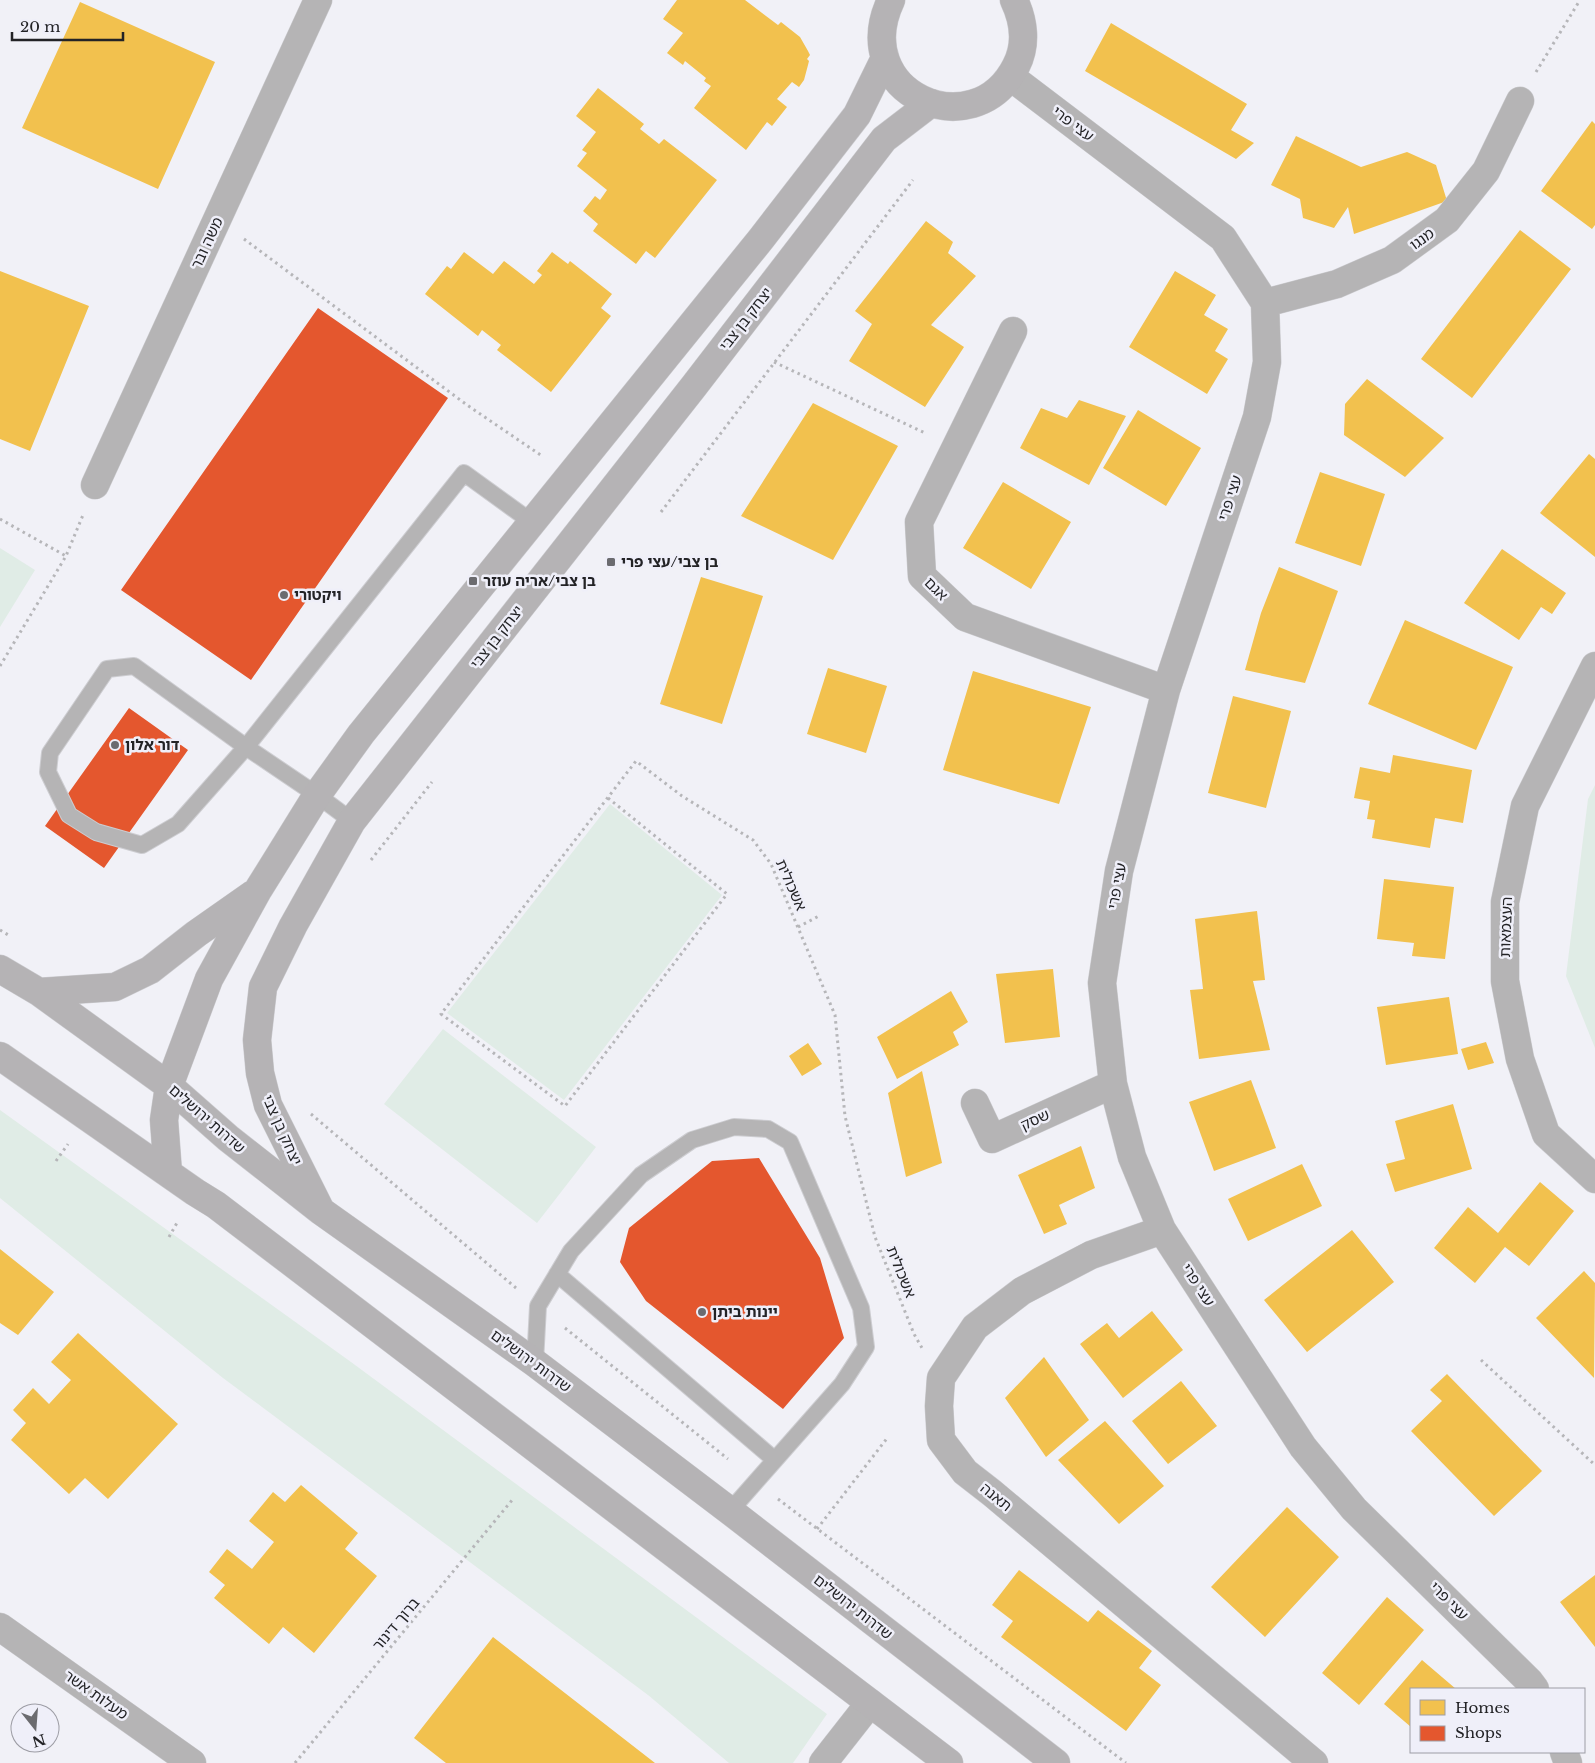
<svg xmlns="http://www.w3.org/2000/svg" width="1595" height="1763" viewBox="0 0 1595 1763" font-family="'Libre Baskerville','Noto Sans Hebrew',serif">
<rect width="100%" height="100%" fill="#f1f1f7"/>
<!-- green -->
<path fill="#e0ece6" d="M0,548L35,570L0,627Z
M1595,785V1048L1566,976L1588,799Z
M610,804L722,895L564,1100L447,1013Z
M443,1029L596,1147L537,1223L384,1104Z
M0,1110L351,1362L827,1714L793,1763H729L648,1695L223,1378L0,1198Z"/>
<!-- homes -->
<path fill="#f2c14e" d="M677,0H745L778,25L781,22L800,37L808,51L810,55L807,59L809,61L808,65L804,80L799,87L792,82L777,99L787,107L772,126L767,122L746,150L694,108L711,86L704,81L706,78L685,61L683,65L667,53L683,33L663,19Z
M80,2L215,62L158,189L22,128Z
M1111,23L1247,104L1231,130L1254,143L1236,159L1085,71Z
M598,88L644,124L640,129L659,144L664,139L717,180L655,258L646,251L636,264L593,231L598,224L583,211L595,196L600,200L607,190L577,166L587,153L582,150L596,132L576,116Z
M1592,121L1595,124V225L1592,229L1541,191Z
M1296,136L1361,167L1407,152L1436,165L1447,201L1354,234L1348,207L1334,228L1303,218L1300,199L1271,185Z
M926,221L953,242L948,253L976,276L931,325L964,347L925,407L849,361L872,324L855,311Z
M1520,230L1571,269L1472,398L1421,359Z
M464,252L493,274L504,261L534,284L542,275L537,271L552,252L568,264L570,261L612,294L601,308L611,316L551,392L497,350L501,345L482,330L478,336L425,294L447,266L451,269Z
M0,271L89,306L30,451L0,439Z
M1175,271L1216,295L1204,315L1228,329L1215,351L1228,359L1207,394L1129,347Z
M1367,379L1444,438L1405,477L1344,435L1345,404Z
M1079,400L1126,416L1089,485L1020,448L1041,408L1067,418Z
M813,403L898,446L833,560L741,516Z
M1138,410L1201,448L1166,506L1103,468Z
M1589,454L1595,459V557L1540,513Z
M1320,472L1385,494L1361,566L1295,543Z
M1003,482L1071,522L1031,589L963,548Z
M1502,549L1566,593L1552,614L1541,607L1519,640L1464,603Z
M1279,567L1338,591L1305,683L1245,670L1261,613Z
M701,577L763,596L722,724L660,704Z
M1405,620L1513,667L1476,750L1368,704Z
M828,668L887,686L866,753L807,734Z
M973,671L1091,707L1059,804L943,770Z
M1233,696L1291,711L1266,808L1208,793Z
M1393,755L1472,770L1463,823L1435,818L1430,848L1372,838L1375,820L1367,819L1370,801L1354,798L1360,767L1390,773Z
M1384,879L1454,887L1445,959L1412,956L1414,943L1377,939Z
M1257,911L1265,980L1253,981L1270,1050L1199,1059L1190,990L1203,989L1195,919Z
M1053,969L1060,1037L1005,1043L996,974Z
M951,991L968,1022L953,1032L959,1045L897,1079L877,1037Z
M1449,997L1458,1054L1386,1065L1377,1007Z
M1486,1042L1494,1063L1468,1070L1461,1049Z
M808,1043L822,1064L802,1076L789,1056Z
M922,1071L942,1163L906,1177L888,1093Z
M1251,1080L1276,1148L1214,1171L1189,1102Z
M1453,1104L1472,1169L1395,1192L1386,1164L1405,1159L1395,1121Z
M1081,1146L1095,1188L1059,1205L1067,1224L1044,1234L1018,1175Z
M1302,1164L1322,1206L1248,1241L1228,1199Z
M1540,1182L1574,1211L1529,1266L1505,1247L1475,1283L1434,1248L1468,1207L1498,1233Z
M1352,1230L1394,1282L1307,1352L1264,1300Z
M0,1249L54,1292L18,1335L0,1323Z
M1584,1271L1595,1283L1594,1378L1536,1318Z
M1152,1311L1183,1350L1123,1398L1080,1344L1107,1323L1119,1338Z
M78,1333L178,1424L108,1499L85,1478L69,1494L11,1440L26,1423L13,1410L33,1388L49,1404L71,1380L51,1362Z
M1044,1357L1089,1420L1046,1457L1005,1398Z
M1447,1374L1542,1471L1494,1516L1411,1431L1442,1401L1430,1390Z
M1181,1381L1217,1426L1168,1464L1132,1421Z
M1105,1421L1164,1486L1119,1524L1058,1460Z
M301,1485L358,1533L345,1549L377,1576L314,1653L283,1627L269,1644L214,1598L225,1585L209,1572L227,1549L252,1569L274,1542L249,1521L273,1492L285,1502Z
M1287,1507L1339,1557L1265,1637L1211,1587Z
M1019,1570L1088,1622L1098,1610L1152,1651L1139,1668L1161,1685L1126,1731L1001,1637L1013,1621L992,1605Z
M1595,1575V1647L1560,1602Z
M1387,1597L1424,1630L1359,1705L1322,1673Z
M493,1637L655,1763H446L414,1738Z
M1422,1660L1456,1689H1411V1727L1384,1704Z"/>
<!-- shops -->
<path fill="#e4572e" d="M318,308L448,398L251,680L121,590Z
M129,708L188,750L104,868L45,826Z
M759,1158L820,1258L844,1338L783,1409L646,1301L620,1262L629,1228L712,1161Z"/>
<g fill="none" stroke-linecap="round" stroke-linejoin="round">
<!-- lane casing -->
<g stroke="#cdcdd1" stroke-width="18">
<path id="lane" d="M352,821L317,795L246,747L134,666L107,669L50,753L48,772L69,815L96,832L142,845L178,824L246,747L464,473L533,523
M557,1274L775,1460
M535,1363L538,1306L571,1251L641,1175L692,1140L734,1127L768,1129L790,1142L861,1308L866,1347L842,1384L730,1511"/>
</g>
<!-- street casing -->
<g stroke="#cdcdd1" stroke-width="29">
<path id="street" d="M1011,77L1223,238L1265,303L1267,362L1257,417L1166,690L1119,871L1102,983L1113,1084L1132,1157L1162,1230L1303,1447L1354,1509L1529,1681L1535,1689
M1265,303L1337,284L1392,260L1447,220L1486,171L1520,101
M1013,331L919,522L922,576L965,617L1166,690
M95,485L318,0
M1595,666L1525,806L1505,902V981L1520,1059L1546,1134L1595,1179
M975,1103L992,1139L1113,1084
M1162,1230L1091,1255L1022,1291L975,1327L941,1378L939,1406L941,1440L965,1472L992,1493L1314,1763
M0,1627L192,1763
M1564,1752L1568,1763
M823,1763L870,1703"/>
</g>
<!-- secondary casing -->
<g stroke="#cdcdd1" stroke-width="29">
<path id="secondary" d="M891,0C847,93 974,149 1016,66C1027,45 1024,21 1014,0
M0,969L39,992L169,1086L228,1138L321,1211L535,1363L730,1511L1056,1763
M39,992L115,987L150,970L196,934L253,894
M0,1056L195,1192L216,1205L949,1763
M168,1173L164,1120L169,1086L209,979L258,890L317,795L361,734L761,239L857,115L885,58
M321,1211L268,1105L260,1073L257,1040L263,987L293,926L352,821L694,386L884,139L931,103"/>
</g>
<!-- path -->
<path stroke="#b6b6b9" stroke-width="3" stroke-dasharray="2.5 4" stroke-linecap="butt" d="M1536,72L1580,0
M244,239L467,405L542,456
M774,362L925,433
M661,512L913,180
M0,519L66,556
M0,666L66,556L83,515
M608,798L727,894L565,1106L441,1014L636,761L682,796L753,840L771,864L835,1015L845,1116L875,1237L914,1334L922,1348
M371,860L432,782
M798,927L819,916
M0,930L10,936
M311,1114L516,1288
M56,1161L68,1144
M169,1237L178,1221
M565,1328L728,1459
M1481,1360L1595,1465
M778,1499L1126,1763
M817,1529L888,1437
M295,1763L513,1499"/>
<!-- lane -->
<use href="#lane" stroke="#b5b4b5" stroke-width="16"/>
<!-- street -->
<use href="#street" stroke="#b5b4b5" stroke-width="28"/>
<!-- secondary -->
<use href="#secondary" stroke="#b5b3b5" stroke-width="28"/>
</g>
<!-- markers -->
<g fill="#6b6b6f" stroke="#efeff9" stroke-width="2">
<rect x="606" y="557" width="10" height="10" rx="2.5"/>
<rect x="468" y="576" width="10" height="10" rx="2.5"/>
<circle cx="284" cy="595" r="5"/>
<circle cx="115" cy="745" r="5"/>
<circle cx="702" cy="1312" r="5"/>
</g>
<g text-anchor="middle" stroke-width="5" stroke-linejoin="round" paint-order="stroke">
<!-- street labels -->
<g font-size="15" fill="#232326" stroke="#efeff9">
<text transform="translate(1073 124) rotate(37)" y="5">עצי פרי</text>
<text transform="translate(1422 239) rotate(-36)" y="5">מנגו</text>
<text transform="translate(207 243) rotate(-65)" y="5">משה ובר</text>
<text transform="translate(746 319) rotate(-52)" y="5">יצחק בן צבי</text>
<text transform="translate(1230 498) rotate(-72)" y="5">עצי פרי</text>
<text transform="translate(936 589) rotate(45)" y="5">אגם</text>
<text transform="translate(497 637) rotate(-52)" y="5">יצחק בן צבי</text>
<text transform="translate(791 885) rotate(66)" y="5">אשכולית</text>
<text transform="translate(1117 886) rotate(-79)" y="5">עצי פרי</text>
<text transform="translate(1506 927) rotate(-88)" y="5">העצמאות</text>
<text transform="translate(207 1119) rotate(41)" y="5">שדרות ירושלים</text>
<text transform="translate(1035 1120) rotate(-25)" y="5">שסק</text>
<text transform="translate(282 1130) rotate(66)" y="5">יצחק בן צבי</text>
<text transform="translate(901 1272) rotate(68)" y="5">אשכולית</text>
<text transform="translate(1198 1285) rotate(57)" y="5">עצי פרי</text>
<text transform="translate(531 1361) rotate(36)" y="5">שדרות ירושלים</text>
<text transform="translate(996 1497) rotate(39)" y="5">תאנה</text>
<text transform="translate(1449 1601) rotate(45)" y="5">עצי פרי</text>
<text transform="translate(853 1607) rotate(38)" y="5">שדרות ירושלים</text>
<text transform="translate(396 1624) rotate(-50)" y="5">ברוך דינור</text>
<text transform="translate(96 1695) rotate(35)" y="5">מעלות אשר</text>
</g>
<!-- poi labels -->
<g font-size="15" font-weight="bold" fill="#232326" stroke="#efeff9" text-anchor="start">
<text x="621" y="567">בן צבי/עצי פרי</text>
<text x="483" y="586">בן צבי/אריה עוזר</text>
<text x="294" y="600">ויקטורי</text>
<text x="125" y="750">דור אלון</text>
<text x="712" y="1317">יינות ביתן</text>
</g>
</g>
<!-- legend -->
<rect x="1410" y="1688" width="175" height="65" fill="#efeff9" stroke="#9d9da5"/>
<rect x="1420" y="1700" width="25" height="15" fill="#f2c14e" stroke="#9d9da5"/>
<text x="1455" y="1713" font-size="15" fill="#232326">Homes</text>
<rect x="1420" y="1726" width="25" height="15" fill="#e4572e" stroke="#9d9da5"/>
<text x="1455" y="1738" font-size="15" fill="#232326">Shops</text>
<!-- north arrow -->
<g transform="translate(35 1728) rotate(163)"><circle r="24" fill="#efeff9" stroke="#9d9da5"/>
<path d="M0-4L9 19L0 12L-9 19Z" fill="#6b6b6f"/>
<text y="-8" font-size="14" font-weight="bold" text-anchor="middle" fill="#232326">N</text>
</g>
<!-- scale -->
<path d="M12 32v8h111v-8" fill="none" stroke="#232326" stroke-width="2.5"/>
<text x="20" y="32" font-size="15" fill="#232326" stroke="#efeff9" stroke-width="4" paint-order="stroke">20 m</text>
</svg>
